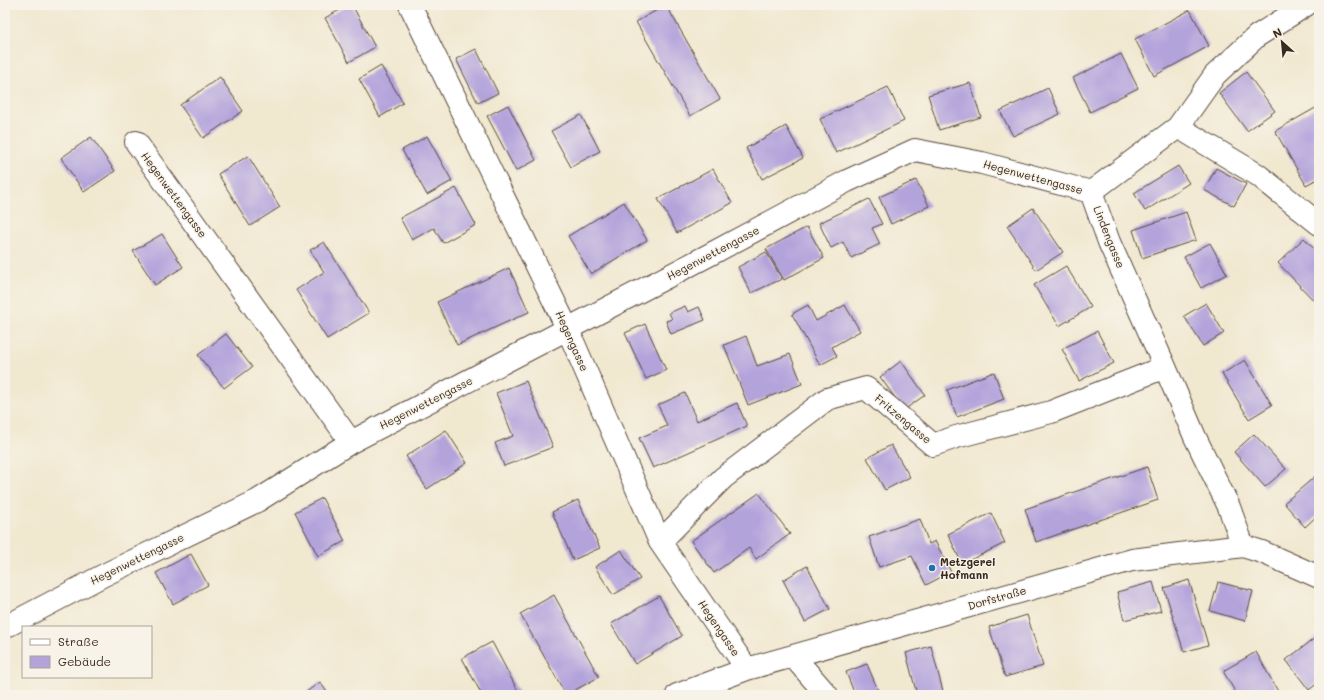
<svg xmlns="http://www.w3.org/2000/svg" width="1324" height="700" viewBox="0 0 1324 700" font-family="Mali,sans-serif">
<rect width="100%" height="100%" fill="#f7f3e8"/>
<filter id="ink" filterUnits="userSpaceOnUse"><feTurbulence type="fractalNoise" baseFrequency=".025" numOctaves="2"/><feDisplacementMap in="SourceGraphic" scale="8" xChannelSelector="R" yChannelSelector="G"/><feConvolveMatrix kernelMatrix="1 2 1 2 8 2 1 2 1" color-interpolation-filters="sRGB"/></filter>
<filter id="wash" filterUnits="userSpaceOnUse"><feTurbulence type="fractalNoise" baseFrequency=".012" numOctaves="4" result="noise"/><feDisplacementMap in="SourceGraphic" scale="16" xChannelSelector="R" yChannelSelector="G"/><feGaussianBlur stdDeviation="0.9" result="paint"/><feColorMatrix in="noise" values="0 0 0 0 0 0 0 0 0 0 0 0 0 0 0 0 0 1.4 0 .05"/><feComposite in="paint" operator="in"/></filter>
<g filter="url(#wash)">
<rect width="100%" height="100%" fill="#f1e8d0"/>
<g id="blocks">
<!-- building -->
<path fill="#b3a3db" d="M349,5H352L375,47L349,62L325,18Z
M666,5L720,99L690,116L636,22Z
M1190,10L1209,46L1154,76L1135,39Z
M476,49L498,93L478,103L456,59Z
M1121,54L1138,88L1090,112L1073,78Z
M381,66L403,103L380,117L359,79Z
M1246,72L1275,111L1247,131L1219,93Z
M220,77L243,111L203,138L180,105Z
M970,83L981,117L939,130L928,95Z
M888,87L904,121L836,153L820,119Z
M1048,88L1060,114L1013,136L1000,111Z
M508,105L536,160L516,171L487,116Z
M1319,106V178L1306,185L1275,131Z
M581,115L600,151L571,167L551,131Z
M786,126L803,158L762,179L746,148Z
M427,136L452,181L427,195L402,150Z
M91,137L115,171L84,192L61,158Z
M248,156L280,207L250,226L218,174Z
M1178,166L1189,183L1145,211L1134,193Z
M1216,168L1246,184L1234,206L1204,190Z
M713,169L732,203L677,233L658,199Z
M916,180L929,206L891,224L879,197Z
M456,188L476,225L443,243L434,228L412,240L400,218Z
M869,199L882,224L872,228L880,244L851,258L843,242L831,248L819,223Z
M624,202L647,240L591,274L568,236Z
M1033,208L1063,252L1036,270L1007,226Z
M1186,212L1196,240L1142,258L1133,230Z
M807,227L824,258L784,280L766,249Z
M162,234L183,267L155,285L133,251Z
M1304,238L1319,254V306L1278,263Z
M324,242L369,313L327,339L296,290L324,272L310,250Z
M1210,243L1227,274L1201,288L1184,257Z
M766,252L782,279L751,293L738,267Z
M1066,266L1091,307L1059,326L1034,285Z
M509,268L529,312L457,345L437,302Z
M1206,303L1224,333L1203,346L1184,316Z
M808,305L816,321L845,305L860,331L832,347L837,356L820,365L792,314Z
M685,306L688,312L699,307L705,320L671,334L666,321L672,319L669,313Z
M645,324L666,370L646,379L625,333Z
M1097,331L1114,363L1079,381L1062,349Z
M226,334L252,367L224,388L198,355Z
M746,336L757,366L790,354L802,384L748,405L724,345Z
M1245,360L1272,405L1249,419L1222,374Z
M901,361L925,395L904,410L880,377Z
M994,372L1004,399L957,417L947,390Z
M526,381L553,447L504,466L495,443L513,436L496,393Z
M685,393L697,421L737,403L747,426L653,468L639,438L667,426L658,405Z
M446,430L467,463L427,489L406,456Z
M1254,434L1286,469L1265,487L1234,452Z
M891,445L910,477L885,490L867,458Z
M1147,467L1158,500L1036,542L1025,509Z
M1319,473V514L1305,527L1284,503Z
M759,493L790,534L756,559L749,548L714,573L691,541Z
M322,498L345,541L318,556L295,512Z
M578,500L600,548L573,560L552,512Z
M991,513L1005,543L962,564L948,534Z
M920,519L929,544L935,541L951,572L926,585L912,556L879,567L869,537Z
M621,550L640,579L613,595L595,567Z
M191,554L208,585L173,604L156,573Z
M807,566L830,609L805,622L783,580Z
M1189,580L1208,645L1184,652L1164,588Z
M1153,582L1161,611L1124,620L1117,592Z
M1218,582L1253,591L1245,621L1210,611Z
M554,595L599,677L566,695L520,614Z
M659,596L682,636L635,664L611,624Z
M1027,615L1043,666L1005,677L989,627Z
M1319,635V682L1309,690L1286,660Z
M492,642L519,693L515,695H482L462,658Z
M931,646L944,695H917L906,653Z
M1256,652L1280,695H1237L1223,671Z
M867,664L880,695H855L846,672Z
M320,682L329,695H302Z"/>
</g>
</g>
<g filter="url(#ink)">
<use href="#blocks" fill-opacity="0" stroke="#564639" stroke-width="1"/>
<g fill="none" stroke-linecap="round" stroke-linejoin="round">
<!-- minor casing -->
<g stroke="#564639" stroke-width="24">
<path id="minor" d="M410,5L568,330L660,542L747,669
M1178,127L1258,175L1319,224
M136,142L351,442
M1091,192L1109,242L1165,367L1195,437L1229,507L1243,546
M1091,192L1178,127L1215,75L1257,36L1306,5
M660,542L723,478L827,399L866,388L933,445L956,437L1051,412L1165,367
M5,627L104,575L257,501L351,442L709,255L847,181L915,150L982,163L1091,192
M793,656L827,695
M677,695L747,669L1132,560L1243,546L1262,552L1319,577"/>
</g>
<!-- minor -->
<use href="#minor" stroke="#fff" stroke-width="22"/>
</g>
</g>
<!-- markers -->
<circle fill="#1f6fb2" stroke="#f7f3e8" stroke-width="1.5" cx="932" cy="568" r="4"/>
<g text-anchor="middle" stroke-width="3" stroke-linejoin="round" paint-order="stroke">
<!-- street labels -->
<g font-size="11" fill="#3b2a1e" stroke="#f7f3e8">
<text transform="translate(1033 177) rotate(15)" y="4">Hegenwettengasse</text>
<text transform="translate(174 195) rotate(54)" y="4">Hegenwettengasse</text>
<text transform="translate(1109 237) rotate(68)" y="4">Lindengasse</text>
<text transform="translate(713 253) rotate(-28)" y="4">Hegenwettengasse</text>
<text transform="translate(572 341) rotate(66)" y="4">Hegengasse</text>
<text transform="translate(426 403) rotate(-27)" y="4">Hegenwettengasse</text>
<text transform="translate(903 419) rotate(40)" y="4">Fritzengasse</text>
<text transform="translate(137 559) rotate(-26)" y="4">Hegenwettengasse</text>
<text transform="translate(997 598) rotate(-16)" y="4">Dorfstraße</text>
<text transform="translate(719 628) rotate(56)" y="4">Hegengasse</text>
</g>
<!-- poi labels -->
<g font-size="11" font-weight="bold" fill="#3b2a1e" stroke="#f7f3e8" text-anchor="start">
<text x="940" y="566">Metzgerei<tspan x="940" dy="13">Hofmann</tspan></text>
</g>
</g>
<!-- margin -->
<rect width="1324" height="700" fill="none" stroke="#f7f3e8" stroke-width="20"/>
<!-- legend -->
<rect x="22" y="626" width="130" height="52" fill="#f7f3e8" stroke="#aca397"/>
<rect x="30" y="639" width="20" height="6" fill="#ffffff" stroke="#aca397"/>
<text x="58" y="646" font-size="12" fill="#3b2a1e">Straße</text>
<rect x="30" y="656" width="20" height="12" fill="#b3a3db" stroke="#aca397"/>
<text x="58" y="666" font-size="12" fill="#3b2a1e">Gebäude</text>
<!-- north arrow -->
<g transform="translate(1282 42) rotate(333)" stroke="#f7f3e8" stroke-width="3" paint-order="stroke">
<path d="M0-3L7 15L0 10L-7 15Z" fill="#3b2a1e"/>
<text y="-6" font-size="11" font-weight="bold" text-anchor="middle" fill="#3b2a1e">N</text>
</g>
</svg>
